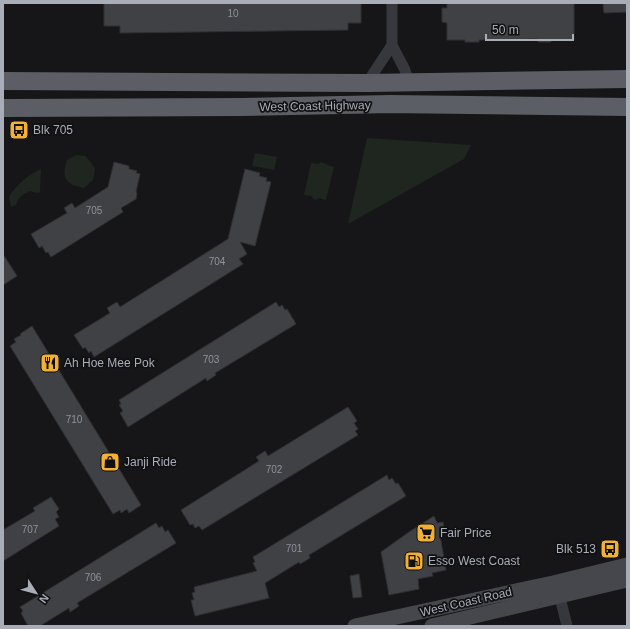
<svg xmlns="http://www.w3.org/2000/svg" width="630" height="629" viewBox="0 0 630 629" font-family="Arial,sans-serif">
<rect width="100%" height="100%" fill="#161618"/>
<!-- green -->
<path fill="#1e261f" d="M367,138L471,145L464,159L348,224Z
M255,153L277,157L274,170L252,166Z
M76,155L85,156L90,161L95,169L93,180L84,188C65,185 61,177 67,160Z
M320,162C325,163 329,166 334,167L326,200L318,198L317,200L313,199L312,196L304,195L311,163L319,164Z
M41,169L40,192L37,193L30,191C23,194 18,197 16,205L11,207L9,197C16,185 28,175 41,169Z"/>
<!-- building -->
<path fill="#404145" stroke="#303034" d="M104,3H361V23H348V30L120,33V26H104Z
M447,3H574V40H551V42H538V39L479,40V42H465V40H447V23L442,22V8H447Z
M603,3H627V12L604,13Z
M114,162L129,166V169L137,171L136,173L140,174L136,192L137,193L136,199L121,208L123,212L51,257L48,252L46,253L42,246L39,248L31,234L67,213L64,208L72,203L75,208L108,187Z
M245,169L260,173L259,176L267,178L266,181L271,182L255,246L240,242L247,254L239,259L243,264L94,357L91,351L89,353L85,347L83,349L74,335L110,313L107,308L117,302L120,307L228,239Z
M3,254L17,276L3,285Z
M276,302L279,307L282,305L285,310L287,309L296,324L215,373L216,375L207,381L206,378L128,427L120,413L123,411L119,405L121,404L119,400Z
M32,326L141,505L129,513L127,509L121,513L120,510L113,514L10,346L16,342L14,339L21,335L20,334Z
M348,407L357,421L354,423L358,429L355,431L358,435L202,530L199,526L195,528L193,524L190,525L181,510L259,461L256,457L265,451L268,456Z
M387,475L389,480L392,478L396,484L398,483L406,496L309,555L310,558L300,564L299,562L265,583L269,598L195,616L191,600H194L192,593L195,592L194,587L257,571L253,563L255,562L253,557Z
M51,497L59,509L56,512L59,517L55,519L59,526L3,561V530L35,511L33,508Z
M434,516L437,523L443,522L445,534L440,535L446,570L432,573L433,576L418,579L419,589L389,595L381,552L409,532Z
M156,523L159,528L162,526L165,532L168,530L176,543L77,603L79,606L70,612L69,608L40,626H28L21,613L23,611L20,607Z
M359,574L362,597L353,598L350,576Z"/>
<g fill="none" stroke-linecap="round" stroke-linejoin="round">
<!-- minor -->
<path stroke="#37383d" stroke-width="11" d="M392,3V45L405,70L409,83
M367,83L392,45
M558,589L567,626"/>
<!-- secondary -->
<path stroke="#45474d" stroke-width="15" d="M355,626L553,583L627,565
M432,626L627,580"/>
<!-- trunk -->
<path stroke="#5b5e65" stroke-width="18" d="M3,81L367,83L627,79
M3,108L242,107L391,104L627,107"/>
</g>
<!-- icons -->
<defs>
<g id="bus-square" transform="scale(1)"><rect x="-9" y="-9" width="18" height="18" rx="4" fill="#f2b134" stroke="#111113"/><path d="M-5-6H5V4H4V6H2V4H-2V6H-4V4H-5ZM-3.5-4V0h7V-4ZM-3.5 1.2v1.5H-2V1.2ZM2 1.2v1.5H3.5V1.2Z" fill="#111"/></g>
<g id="restaurant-square" transform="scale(1)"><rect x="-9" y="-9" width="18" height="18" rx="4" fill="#f2b134" stroke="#111113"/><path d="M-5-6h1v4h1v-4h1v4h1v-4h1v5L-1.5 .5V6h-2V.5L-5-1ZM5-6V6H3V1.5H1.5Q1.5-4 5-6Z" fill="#111"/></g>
<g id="shop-square" transform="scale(1)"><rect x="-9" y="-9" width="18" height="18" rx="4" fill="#f2b134" stroke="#111113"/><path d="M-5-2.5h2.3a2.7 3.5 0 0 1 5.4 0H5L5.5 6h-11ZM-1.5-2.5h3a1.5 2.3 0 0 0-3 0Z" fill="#111"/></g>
<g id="supermarket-square" transform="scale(1)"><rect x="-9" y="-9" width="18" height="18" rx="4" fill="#f2b134" stroke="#111113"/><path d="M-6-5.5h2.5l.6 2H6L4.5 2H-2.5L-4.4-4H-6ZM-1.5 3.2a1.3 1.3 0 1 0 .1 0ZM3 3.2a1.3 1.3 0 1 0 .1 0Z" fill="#111"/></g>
<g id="fuel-square" transform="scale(1)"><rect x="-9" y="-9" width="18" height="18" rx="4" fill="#f2b134" stroke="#111113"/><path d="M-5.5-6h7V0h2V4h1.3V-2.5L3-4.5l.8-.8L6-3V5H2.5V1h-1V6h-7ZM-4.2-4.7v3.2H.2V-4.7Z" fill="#111"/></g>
</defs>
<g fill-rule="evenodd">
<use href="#bus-square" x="19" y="130"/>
<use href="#restaurant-square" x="50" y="363"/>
<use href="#shop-square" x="110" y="462"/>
<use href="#supermarket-square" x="426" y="533"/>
<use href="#bus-square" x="610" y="549"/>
<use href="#fuel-square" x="414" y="561"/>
</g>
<g text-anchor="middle" stroke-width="3.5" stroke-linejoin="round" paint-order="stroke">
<!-- number labels -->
<g font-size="10" fill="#8e929b">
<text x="233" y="17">10</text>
<text x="94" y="214">705</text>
<text x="217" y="265">704</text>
<text x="211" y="363">703</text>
<text x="74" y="423">710</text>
<text x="274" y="473">702</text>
<text x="30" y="533">707</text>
<text x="294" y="552">701</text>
<text x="93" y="581">706</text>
</g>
<!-- street labels -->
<g font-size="12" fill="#a8adb8" stroke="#111113">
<text transform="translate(315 106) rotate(-1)" y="4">West Coast Highway</text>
<text transform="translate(466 602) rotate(-13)" y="4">West Coast Road</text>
</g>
<!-- poi labels -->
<g font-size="12" fill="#a8adb8" stroke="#111113" text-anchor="start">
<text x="33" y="134">Blk 705</text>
<text x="64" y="367">Ah Hoe Mee Pok</text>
<text x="124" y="466">Janji Ride</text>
<text x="440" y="537">Fair Price</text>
<text x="596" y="553" text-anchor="end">Blk 513</text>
<text x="428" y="565">Esso West Coast</text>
</g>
</g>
<!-- border -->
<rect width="630" height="629" fill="none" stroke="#a8adb8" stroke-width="8"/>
<!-- north arrow -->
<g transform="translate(36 593) rotate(126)" stroke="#111113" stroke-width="3" paint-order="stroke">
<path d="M0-3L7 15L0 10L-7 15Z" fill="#a8adb8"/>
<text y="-6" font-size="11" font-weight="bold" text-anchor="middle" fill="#a8adb8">N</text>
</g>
<!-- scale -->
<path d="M486 34v6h87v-6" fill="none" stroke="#a8adb8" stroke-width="2"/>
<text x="492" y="34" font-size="12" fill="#a8adb8" stroke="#111113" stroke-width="3" paint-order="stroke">50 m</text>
</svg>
